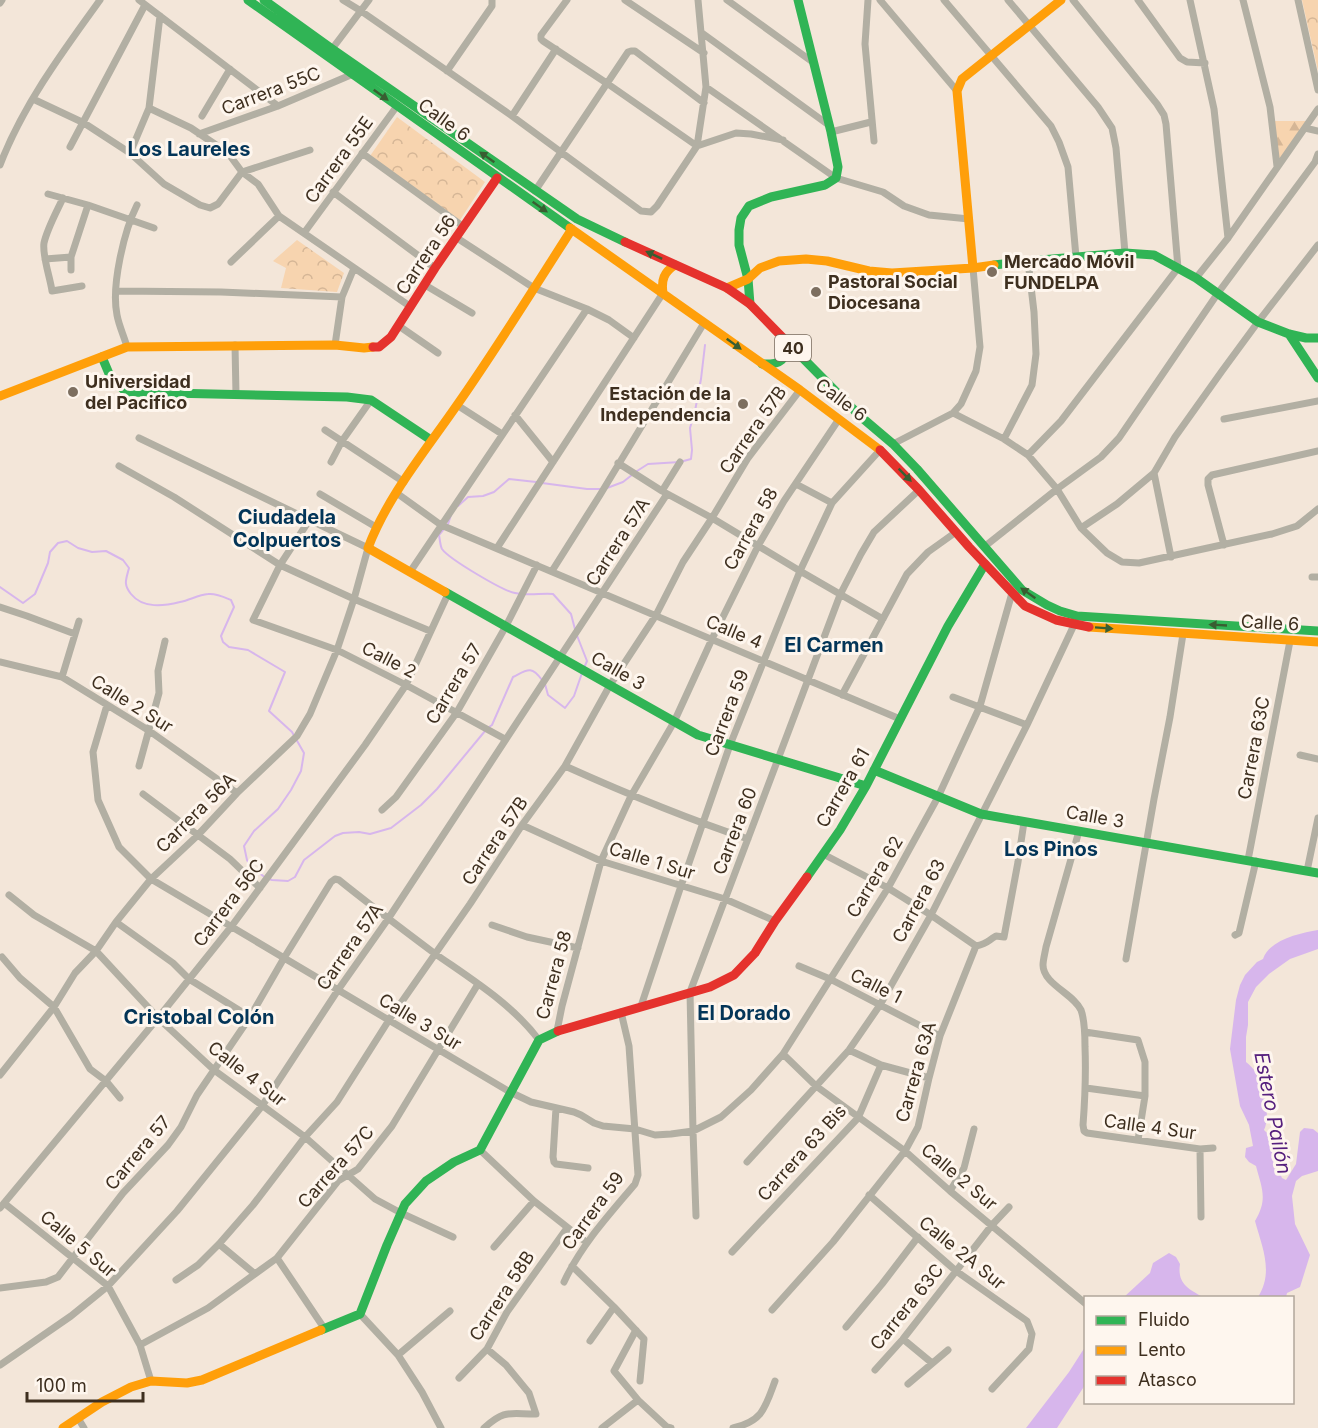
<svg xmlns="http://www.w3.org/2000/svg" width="1318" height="1428" viewBox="0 0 1318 1428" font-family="Inter,sans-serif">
<defs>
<pattern id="forest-firs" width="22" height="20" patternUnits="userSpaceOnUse" patternTransform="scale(1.5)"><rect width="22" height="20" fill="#f7d4af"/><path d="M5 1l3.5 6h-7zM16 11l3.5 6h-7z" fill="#d5b696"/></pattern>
<pattern id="park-crowns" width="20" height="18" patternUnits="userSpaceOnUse" patternTransform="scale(1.5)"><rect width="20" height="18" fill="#f7d4af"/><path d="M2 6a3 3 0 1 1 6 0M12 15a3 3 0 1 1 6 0" fill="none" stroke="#d5b696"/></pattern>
</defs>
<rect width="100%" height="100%" fill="#f3e6d9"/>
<!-- forest -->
<path fill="url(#forest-firs)" d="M1272,121H1310L1277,166Z"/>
<!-- park -->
<path fill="url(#park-crowns)" d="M1302,0H1318V71Z
M397,117L485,182L460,220L370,156Z
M297,240L344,273L337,292L281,288L286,268L273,261Z"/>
<!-- water -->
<path fill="#d7b6ec" d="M1318,930V949L1290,959L1269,974L1256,987L1248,1002V1025L1246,1037V1062C1250,1065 1254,1069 1256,1073C1264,1087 1271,1115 1264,1130L1275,1141V1150L1272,1156L1282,1178L1286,1180L1296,1164L1300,1132L1304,1128L1313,1129L1318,1133V1171L1302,1176L1296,1181L1292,1196L1295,1224L1310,1255L1300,1287L1287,1293L1286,1297H1258C1274,1272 1262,1247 1255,1221C1268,1199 1262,1189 1256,1166L1249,1162L1245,1157L1246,1148L1253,1146L1249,1125L1240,1106L1230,1049L1236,1000L1240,985L1245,975L1257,962L1263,959C1269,940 1300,933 1318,930Z
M1169,1253L1176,1257L1180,1264C1177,1283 1188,1289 1203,1297H1124L1150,1273L1153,1263Z
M1085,1347V1385L1057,1428H1026L1069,1372Z"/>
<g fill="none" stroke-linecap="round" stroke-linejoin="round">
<!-- stream -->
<path stroke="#d7b6ec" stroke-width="2" d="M542,483L587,489H602
M607,488L623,482L637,471L648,464L680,462L691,459L692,450L690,428L695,411L701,379L705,345
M458,506L468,497L483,496L494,492L509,479L536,482
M451,515L448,524L439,535C440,540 440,545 442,549C449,559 503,591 515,593C528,596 541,593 553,594L571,614L576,633L587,661L584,668
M0,587L23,603L35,594L48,563L50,552L58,543L67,541L78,548L92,552L106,551L123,560L129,568C126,580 123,584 131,594C143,609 164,606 180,602C190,600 198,595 208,594C216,593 224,597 231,600L234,607L221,636L223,642L229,647L248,650L285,672L269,711L292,732L304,753L301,771L291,790L278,809L254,831L244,846L247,860L251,867L266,878L272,880L288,881L295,877L304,860L335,836L343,833L359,832L370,834L391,828L421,805L437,789L485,731
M545,684L548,695L565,708L574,696L582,673
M489,727L492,725L513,677C527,670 531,665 542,680"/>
<!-- street -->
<path stroke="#b2afa3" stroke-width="7" d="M139,0L278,106
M343,0L361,11L512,116L641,211L651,212L657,206L697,146L706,87L698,0
M567,0L541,35V39L543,41L608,84L697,146L736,133L751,134L783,140
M625,0L704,53
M727,0L814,63
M868,0L865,44L874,141
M880,0L957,91
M944,0L1051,126L1059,142L1068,167L1076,257
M1008,0L1098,107L1112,128L1116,148L1125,253
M1138,0L1180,58L1187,62L1205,63
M1190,0L1214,109L1228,238
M1243,0L1270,107L1277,166
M1298,0L1318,90
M0,3L2,0
M702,33L830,126
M332,49L369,0
M447,71L492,6V0
M706,87L836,178L883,192L904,206L929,215L969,219
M33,99L84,123L130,153L164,184L200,205L210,208L218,204L242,172L310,150
M149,108L191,128L228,153L242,172L258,184L279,216L411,307
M202,116L230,69
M512,116L556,49
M1305,128L1318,131
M831,132L871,122
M199,134L278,106L353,74
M70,147L145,5
M130,153L149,108L160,16
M362,153L464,227
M0,165C23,105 63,51 100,0
M535,191L628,52L631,51H635L704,103
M333,192L435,268
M48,194L88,205L154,228
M63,198C57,211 47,229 44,243C42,255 50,277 52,291L82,286
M304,233L397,106
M457,238L534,288L587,309L609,320L634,338
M45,259L71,257
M231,262L279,216
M71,270V257L88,205
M1196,278L1228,238L1318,109
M425,285L472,313
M117,291L221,292L342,297
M399,326L438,353
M235,345L236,395
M335,345L342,297L354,268
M127,347C124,336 119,326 117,315C111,286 124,231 137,205
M457,405L502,434
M953,413L1004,439L1028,455L1057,489L1081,528L1107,553L1122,562L1139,563L1272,534L1297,526L1318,509
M515,415L553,462
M1224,419L1318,401
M325,430L404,482
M1004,439L1032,385L1036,354L1034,312L1028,261
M893,444L953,413L961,404L976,371L980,347L973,268
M1028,455L1061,421L1178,268L1166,124L1164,115L1157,104L1073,0
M331,462L342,441L371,400
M618,463L662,491L712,518L800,571L883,619
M119,466L174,497L280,565L354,599L430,631
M1154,473L1171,557
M796,484L832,503
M662,491L680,462
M320,494L376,527
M398,494L441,525L900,719
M310,519L280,565L253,620L337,650L406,685L505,739
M1081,528L1117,504L1154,473L1175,437L1222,371L1258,322L1318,245
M1224,545L1208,485V479L1212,475L1318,451
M984,547L1057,489L1101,457L1119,438L1218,293L1315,162L1318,154
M497,548L663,293
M552,571L600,495L704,323
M410,572L587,309
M1312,577H1318
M0,607L27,616L75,634
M0,662L62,677L148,730L237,793
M62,677L79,621
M842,695L907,574L928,552L956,532
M953,697L1027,725
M107,705L93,752L98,800L119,847L151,879L510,1092L531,1102L574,1112L581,1115L594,1123L603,1126L635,1129L655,1135L671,1134L693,1131L721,1117L751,1090L783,1054L888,888L938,797L980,706L1012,593
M1300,755L1318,759
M139,766L159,693L158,671L165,641
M565,766C625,793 685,818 748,839
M143,794L230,859L260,888
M382,810L396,797L457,712L506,626L537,565
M522,825L601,861L725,899L775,921
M1079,831L1046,947C1045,953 1043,960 1043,965C1043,984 1074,994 1081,1010C1085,1021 1085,1035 1085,1047C1086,1073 1085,1099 1083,1125L1084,1131L1087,1133L1200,1149L1213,1148
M823,854L888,888L931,915L976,946
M1248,860L1290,641
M1307,871L1318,818
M9,895L34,915L96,951L158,1018L214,1070L305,1137L375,1199L401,1213L453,1237
M116,922L173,963L189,979L250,1017
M492,925L527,937L578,948
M1235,935L1239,933L1256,861
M976,946C989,943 987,941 996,936L1004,937L1018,862L1024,822
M2,957L20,978L54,1007L90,1069L106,1081L120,1098
M1126,959L1154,799L1170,717L1183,634
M799,966L830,979L940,1036
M641,1006L681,886L730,745L800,571L832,503L880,450
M557,1031L562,1006L601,861L631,796L674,722L712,639L758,546L784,501L839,419
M1085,1032L1138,1040L1145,1062V1096L1138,1140
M849,1050L881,1065L929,1078
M783,1054L816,1086L905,1151L950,1191L1086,1304
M0,1075L54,1007L75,973L96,951L116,922L151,879L197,836L237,793L297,736L310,714L337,650L354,599L368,548L139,438
M1086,1088L1145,1096
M556,1108L553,1157L554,1162L556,1164L588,1168
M1200,1149L1201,1217
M480,1150L534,1201L586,1242
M747,1162L849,1050L880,1005L931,915L1027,725L1074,625
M950,1191L964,1168L974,1129
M869,1195L956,1271L1027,1321L1032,1334L1029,1349L992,1389
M4,1203L108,1286L140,1345L151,1381
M0,1208L158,1018L231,927L365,745L406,685L448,594
M696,1216L693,1131L690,992L840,595L861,554L874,532L919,490
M219,1244L255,1274
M494,1247L534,1201
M732,1252L858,1118L881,1065
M277,1258L324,1328
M572,1266L614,1307L644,1339L640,1381
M176,1280L198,1265L219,1244L253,1205L305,1137L337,1102L389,1020L470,904L522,825L565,766L610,685L656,615L683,562L712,518L748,458L800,390
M564,1282C581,1245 609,1215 635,1184L638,1175L629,1046L621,1012
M0,1288L46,1282L58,1277L123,1193L168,1145L181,1127L197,1095L250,1017L284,958L331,882L335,879L339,880C370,905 402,929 434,953C471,979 512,1004 539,1040
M772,1310L833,1242L905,1151L918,1127L929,1078L940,1036L976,946
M360,1314L398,1355L422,1392L441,1428
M846,1327L882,1284L918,1237
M636,1330L614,1371L638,1400L667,1427L671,1428
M903,1339L932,1363
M590,1341L614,1307
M140,1345L208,1308L277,1258L338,1181L358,1169L392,1126L478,984
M398,1355L450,1311
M0,1365L71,1316L108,1286L177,1211L262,1106L338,990L388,919L667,494
M875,1370L903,1339L992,1225L1009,1207
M459,1378L487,1349L507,1312L567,1228
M908,1384L948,1350
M78,1418L84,1428
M484,1428C505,1409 509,1414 536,1414L529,1393L506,1365L487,1349
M602,1428L638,1400
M733,1428C763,1421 765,1408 775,1381"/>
<!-- fast -->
<path stroke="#30b455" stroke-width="9" d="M248,0L570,228
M264,0L332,49L577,219L625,242
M994,265L1028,261L1125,253L1154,255L1196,278L1258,322L1289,334L1306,338H1318
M750,304L748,279L739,245V230L741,218L749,206L771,197L825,185L836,178L838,167L831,132L798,0
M1289,334L1318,378
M784,339L860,416L893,444L917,469L1022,590L1047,605L1060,611L1077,616L1318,631
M102,357L110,376L126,392L347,397L371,400L431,440
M762,364C781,365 787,360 787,341
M445,592L698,735L866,786
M874,770L981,814L1318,873
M807,877L840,830L866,786L948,626L985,564
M321,1330L360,1314L387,1245L405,1204L426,1181L454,1162L480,1150L539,1040L558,1031"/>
<!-- slow -->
<path stroke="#ff9f0a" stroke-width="9" d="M570,228L800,390L880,450
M973,268L957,91L962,79L1061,0
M727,288L748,279L760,268L779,261L806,259L827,261L869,271L892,273L973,268L994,265
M663,293C661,280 664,272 675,265
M0,396L127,347L335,345L364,348L373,347
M445,592L368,548C387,497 426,450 457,405C497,348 534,288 572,229
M1089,627L1318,642
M63,1428L102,1402L131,1387L151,1381L187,1383L202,1380L321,1330"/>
<!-- jam -->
<path stroke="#e5322d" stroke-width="9" d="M625,242L727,288L750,304L784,339
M373,347H379L391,337L435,268L497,178
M880,450L919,490L969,547L1025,606L1056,620L1089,627
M558,1031L710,987L734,975L755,953L775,921L807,877"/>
</g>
<!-- one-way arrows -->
<defs><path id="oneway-solid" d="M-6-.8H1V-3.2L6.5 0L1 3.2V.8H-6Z" transform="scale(1.5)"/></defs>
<g fill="#395e32">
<use href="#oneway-solid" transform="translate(381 95) rotate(36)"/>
<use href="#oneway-solid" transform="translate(487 157) rotate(-145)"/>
<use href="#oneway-solid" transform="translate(540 207) rotate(35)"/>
<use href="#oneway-solid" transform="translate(654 255) rotate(-155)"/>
<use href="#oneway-solid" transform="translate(734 344) rotate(36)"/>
<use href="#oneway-solid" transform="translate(905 475) rotate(45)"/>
<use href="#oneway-solid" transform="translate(1028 593) rotate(-145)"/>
<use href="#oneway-solid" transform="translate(1218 625) rotate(-177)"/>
<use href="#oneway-solid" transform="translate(1104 628) rotate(4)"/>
</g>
<!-- markers -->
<g fill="#7d6f60" stroke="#fef6ee" stroke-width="2">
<circle cx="992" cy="272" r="6"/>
<circle cx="816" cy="292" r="6"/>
<circle cx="73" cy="392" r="6"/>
<circle cx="743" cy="404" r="6"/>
</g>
<g text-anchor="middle" stroke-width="6" stroke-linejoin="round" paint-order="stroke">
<!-- shield labels -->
<rect fill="#fef6ee" stroke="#786b5d" stroke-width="1.5" x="775" y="335" width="36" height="26" rx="4.5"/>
<g font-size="16" font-weight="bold" fill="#3e2f1f">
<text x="793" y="354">40</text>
</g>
<!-- street labels -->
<g font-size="18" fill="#3e2f1f" stroke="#fef6ee">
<text transform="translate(271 91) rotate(-21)" y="6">Carrera 55C</text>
<text transform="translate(444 120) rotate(36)" y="6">Calle 6</text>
<text transform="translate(339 160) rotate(-54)" y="6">Carrera 55E</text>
<text transform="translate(426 255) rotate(-56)" y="6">Carrera 56</text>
<text transform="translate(841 400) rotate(37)" y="6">Calle 6</text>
<text transform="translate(753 430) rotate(-55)" y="6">Carrera 57B</text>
<text transform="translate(751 529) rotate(-61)" y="6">Carrera 58</text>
<text transform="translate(618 542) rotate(-57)" y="6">Carrera 57A</text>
<text transform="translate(1270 623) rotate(3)" y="6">Calle 6</text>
<text transform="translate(734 632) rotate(23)" y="6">Calle 4</text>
<text transform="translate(389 660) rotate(27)" y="6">Calle 2</text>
<text transform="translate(618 671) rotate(30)" y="6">Calle 3</text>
<text transform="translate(454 684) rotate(-59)" y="6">Carrera 57</text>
<text transform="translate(132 704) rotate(32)" y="6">Calle 2 Sur</text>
<text transform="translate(727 713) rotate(-69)" y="6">Carrera 59</text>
<text transform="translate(1254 748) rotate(-79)" y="6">Carrera 63C</text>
<text transform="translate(843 788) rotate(-60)" y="6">Carrera 61</text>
<text transform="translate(196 813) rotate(-45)" y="6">Carrera 56A</text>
<text transform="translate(1095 817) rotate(10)" y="6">Calle 3</text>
<text transform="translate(735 831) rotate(-69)" y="6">Carrera 60</text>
<text transform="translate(495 841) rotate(-56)" y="6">Carrera 57B</text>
<text transform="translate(652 861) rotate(17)" y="6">Calle 1 Sur</text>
<text transform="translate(875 877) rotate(-59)" y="6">Carrera 62</text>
<text transform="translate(919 901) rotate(-62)" y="6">Carrera 63</text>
<text transform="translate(229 903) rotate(-53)" y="6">Carrera 56C</text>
<text transform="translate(350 947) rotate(-55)" y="6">Carrera 57A</text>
<text transform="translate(554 975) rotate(-75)" y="6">Carrera 58</text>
<text transform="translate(876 986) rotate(27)" y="6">Calle 1</text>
<text transform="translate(420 1022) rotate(31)" y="6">Calle 3 Sur</text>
<text transform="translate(916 1072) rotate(-74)" y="6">Carrera 63A</text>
<text transform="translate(247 1074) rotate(38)" y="6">Calle 4 Sur</text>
<text transform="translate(1150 1127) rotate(8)" y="6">Calle 4 Sur</text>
<text transform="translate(138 1153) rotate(-50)" y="6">Carrera 57</text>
<text transform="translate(802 1153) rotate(-48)" y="6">Carrera 63 Bis</text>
<text transform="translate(336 1167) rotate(-48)" y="6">Carrera 57C</text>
<text transform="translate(959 1177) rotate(40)" y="6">Calle 2 Sur</text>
<text transform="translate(593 1211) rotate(-54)" y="6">Carrera 59</text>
<text transform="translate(78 1244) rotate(40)" y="6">Calle 5 Sur</text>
<text transform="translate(962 1253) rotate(39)" y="6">Calle 2A Sur</text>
<text transform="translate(502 1296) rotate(-57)" y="6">Carrera 58B</text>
<text transform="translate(907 1307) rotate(-51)" y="6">Carrera 63C</text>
</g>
<!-- poi labels -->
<g font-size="18" font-weight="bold" fill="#3e2f1f" stroke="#fef6ee" text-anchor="start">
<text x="1004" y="268">Mercado Móvil<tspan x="1004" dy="21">FUNDELPA</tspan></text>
<text x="828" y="288">Pastoral Social<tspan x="828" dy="21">Diocesana</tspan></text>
<text x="85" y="388">Universidad<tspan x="85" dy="21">del Pacifico</tspan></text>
<text x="731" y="400" text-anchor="end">Estación de la<tspan x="731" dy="21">Independencia</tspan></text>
</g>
<!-- neighbourhood labels -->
<g font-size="20" font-weight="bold" fill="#033558" stroke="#fef6ee">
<text x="189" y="156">Los Laureles</text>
<text x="287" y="524">Ciudadela<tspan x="287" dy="23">Colpuertos</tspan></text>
<text x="834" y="652">El Carmen</text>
<text x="1051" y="856">Los Pinos</text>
<text x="744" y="1020">El Dorado</text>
<text x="199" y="1024">Cristobal Colón</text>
</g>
<!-- water labels -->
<g font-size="20" font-style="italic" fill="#56207e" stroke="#fef6ee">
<text transform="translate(1273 1113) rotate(79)" y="7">Estero Pailón</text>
</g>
</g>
<!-- legend -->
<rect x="1084" y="1296" width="210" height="108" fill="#fef6ee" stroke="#b1a69b" stroke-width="1.5"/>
<rect x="1096" y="1316" width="30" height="9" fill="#30b455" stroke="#b1a69b" stroke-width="1.5"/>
<text x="1138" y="1326" font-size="18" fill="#3e2f1f">Fluido</text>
<rect x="1096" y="1346" width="30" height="9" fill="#ff9f0a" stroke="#b1a69b" stroke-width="1.5"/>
<text x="1138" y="1356" font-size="18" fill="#3e2f1f">Lento</text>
<rect x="1096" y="1376" width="30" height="9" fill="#e5322d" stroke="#b1a69b" stroke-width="1.5"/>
<text x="1138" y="1386" font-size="18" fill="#3e2f1f">Atasco</text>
<!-- scale -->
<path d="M27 1392v9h116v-9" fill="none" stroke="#3e2f1f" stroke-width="3"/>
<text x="36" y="1392" font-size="18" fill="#3e2f1f" stroke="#fef6ee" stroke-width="4.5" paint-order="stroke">100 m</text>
</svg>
